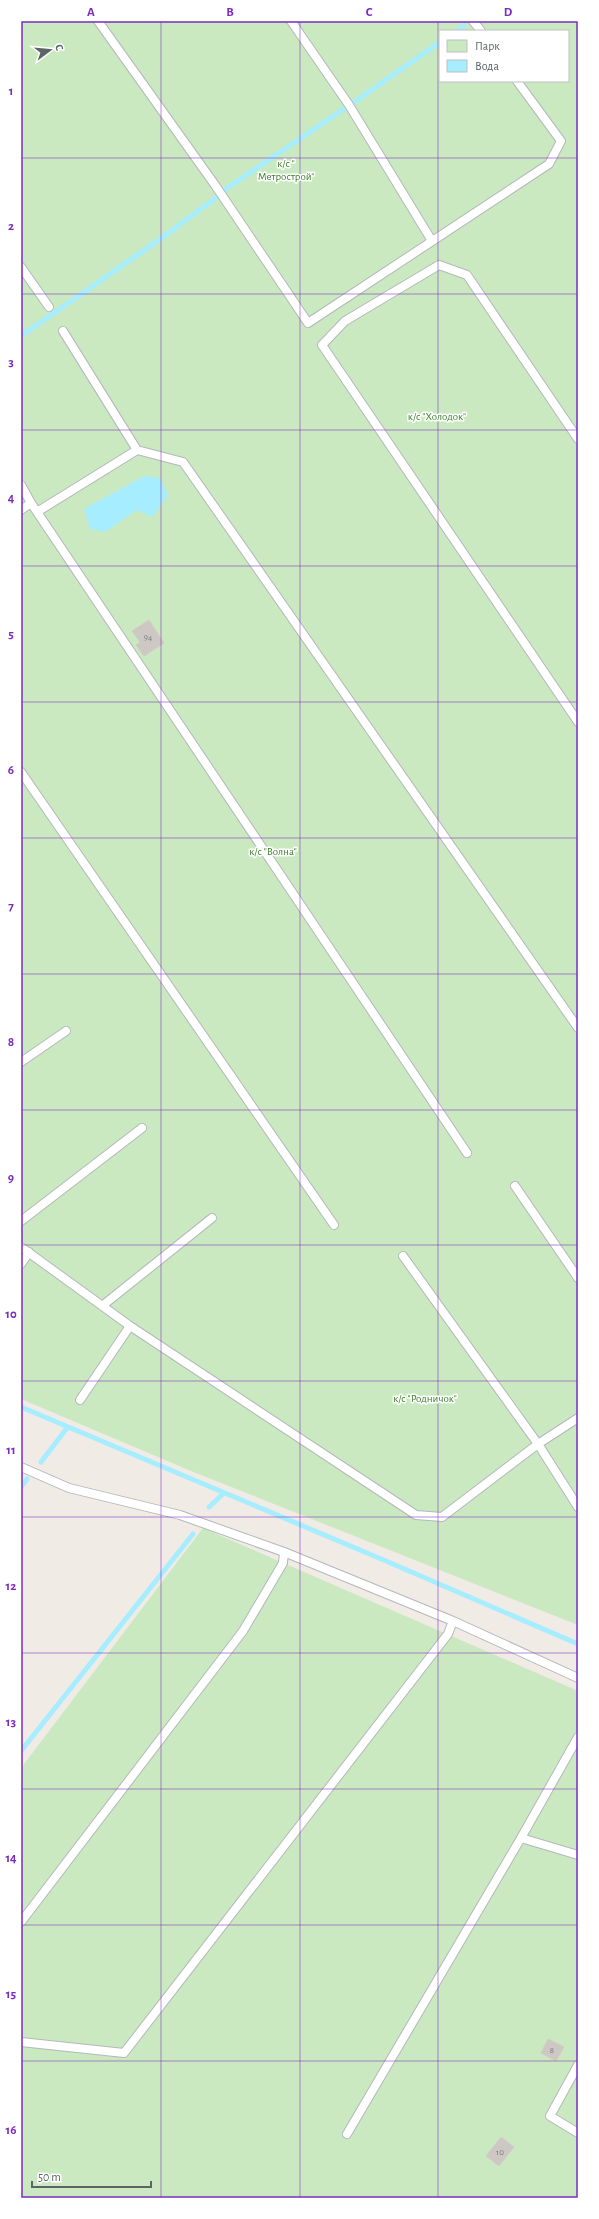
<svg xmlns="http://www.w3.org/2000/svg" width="599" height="2219" viewBox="0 0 599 2219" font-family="'Alegreya Sans',sans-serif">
<rect width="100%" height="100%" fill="#f0ebe5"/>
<!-- green -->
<path fill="#cae9c0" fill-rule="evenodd" d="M21,21H578V1625L191,1471L21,1399ZM440,31H568V81H440Z
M203,1528L578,1691V2198H21V1768Z"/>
<!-- water -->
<path fill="#a6edff" d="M144,476L160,478L168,496L152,517L137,510L105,532L90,529L84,509Z"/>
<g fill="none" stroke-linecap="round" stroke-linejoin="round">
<!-- stream -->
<path stroke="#a6edff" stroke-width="5" d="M456,31L464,26
M353,103L440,42
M226,189L345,108
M21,336L156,242L217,197
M21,1407L386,1561L578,1644
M41,1462L67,1428
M21,1487L27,1479
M209,1507L224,1493
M21,1751L193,1534"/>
</g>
<!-- building -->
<path fill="#cdc8c4" stroke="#d5cbc3" d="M149,620L164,643L144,656L136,645L140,642L132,631Z
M548,2039L564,2047L556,2061L541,2053Z
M501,2137L514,2147L499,2166L486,2156Z"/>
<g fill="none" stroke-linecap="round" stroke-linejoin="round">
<!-- lane casing -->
<g stroke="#b3b8bb" stroke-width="10">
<path id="lane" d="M98,21L215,185L308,323L549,164L561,141L517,81
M291,21L349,105L432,241
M473,21L481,31
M21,267L49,307
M63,331L137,450
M578,439L467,275L439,265L345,321L322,345L578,722
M21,485L31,503L21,510
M31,503L467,1153
M37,512L137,450L183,462L578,1028
M21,772L334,1225
M21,1062L66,1031
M515,1186L578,1278
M21,1221L142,1128
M21,1247L130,1326L416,1515L442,1517L538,1444L578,1418
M403,1256L538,1444L578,1507
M21,1264L29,1252
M102,1306L212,1218
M80,1400L130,1326
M21,1467L69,1488L180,1515L284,1552L453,1621L578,1678
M521,1838L578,1737
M21,1922L243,1631L283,1563L284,1552
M21,2042L124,2053L448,1634L453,1621
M578,2065L550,2116L578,2133
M347,2134L521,1838L578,1855"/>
</g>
<!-- lane -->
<use href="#lane" stroke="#fff" stroke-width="8"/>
</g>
<!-- grid -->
<path fill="none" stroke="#7b2cbf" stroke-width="1" stroke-opacity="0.55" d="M161,21V2198M300,21V2198M438,21V2198M21,158H578M21,294H578M21,430H578M21,566H578M21,702H578M21,838H578M21,974H578M21,1110H578M21,1245H578M21,1381H578M21,1517H578M21,1653H578M21,1789H578M21,1925H578M21,2061H578"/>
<g text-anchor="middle" stroke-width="3" stroke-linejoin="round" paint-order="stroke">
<!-- number labels -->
<g font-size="9" fill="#797c7e">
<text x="148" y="640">94</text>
<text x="552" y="2053">8</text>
<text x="500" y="2155">10</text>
</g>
<!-- park labels -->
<g font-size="11" fill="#3f832f" stroke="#fff">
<text x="286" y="167">к/с "<tspan x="286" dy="13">Метрострой"</tspan></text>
<text x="437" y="420">к/с "Холодок"</text>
<text x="273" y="855">к/с "Волна"</text>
<text x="425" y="1402">к/с "Родничок"</text>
</g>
</g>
<!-- border -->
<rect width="599" height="2219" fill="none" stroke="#ffffff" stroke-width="44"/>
<!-- legend -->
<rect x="439" y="30" width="130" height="52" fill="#ffffff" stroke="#bec1c2"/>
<rect x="447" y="40" width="20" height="12" fill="#cae9c0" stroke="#bec1c2"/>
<text x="475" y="50" font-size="12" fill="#5d6366">Парк</text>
<rect x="447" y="60" width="20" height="12" fill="#a6edff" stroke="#bec1c2"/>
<text x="475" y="70" font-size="12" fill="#5d6366">Вода</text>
<!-- north arrow -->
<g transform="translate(50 50) rotate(74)" stroke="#ffffff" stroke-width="3" paint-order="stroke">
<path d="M0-3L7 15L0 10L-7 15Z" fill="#5d6366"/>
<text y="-6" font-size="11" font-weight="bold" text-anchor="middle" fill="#5d6366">С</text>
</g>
<!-- scale -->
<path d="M32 2181v6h119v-6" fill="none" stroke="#5d6366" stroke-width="2"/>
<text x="38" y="2181" font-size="12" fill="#5d6366" stroke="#ffffff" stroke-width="3" paint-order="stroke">50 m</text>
<rect x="22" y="22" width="555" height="2175" fill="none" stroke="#7b2cbf" stroke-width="1.5"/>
<g font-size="13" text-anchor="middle" font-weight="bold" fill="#7b2cbf">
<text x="91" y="16">A</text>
<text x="230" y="16">B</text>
<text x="369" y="16">C</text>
<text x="508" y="16">D</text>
<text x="11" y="95">1</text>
<text x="11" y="230">2</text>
<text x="11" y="366">3</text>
<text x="11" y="502">4</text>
<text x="11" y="638">5</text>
<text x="11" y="774">6</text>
<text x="11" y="910">7</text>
<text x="11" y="1046">8</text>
<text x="11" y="1182">9</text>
<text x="11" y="1318">10</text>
<text x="11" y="1454">11</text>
<text x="11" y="1590">12</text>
<text x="11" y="1726">13</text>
<text x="11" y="1862">14</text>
<text x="11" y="1998">15</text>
<text x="11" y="2134">16</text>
</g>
</svg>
